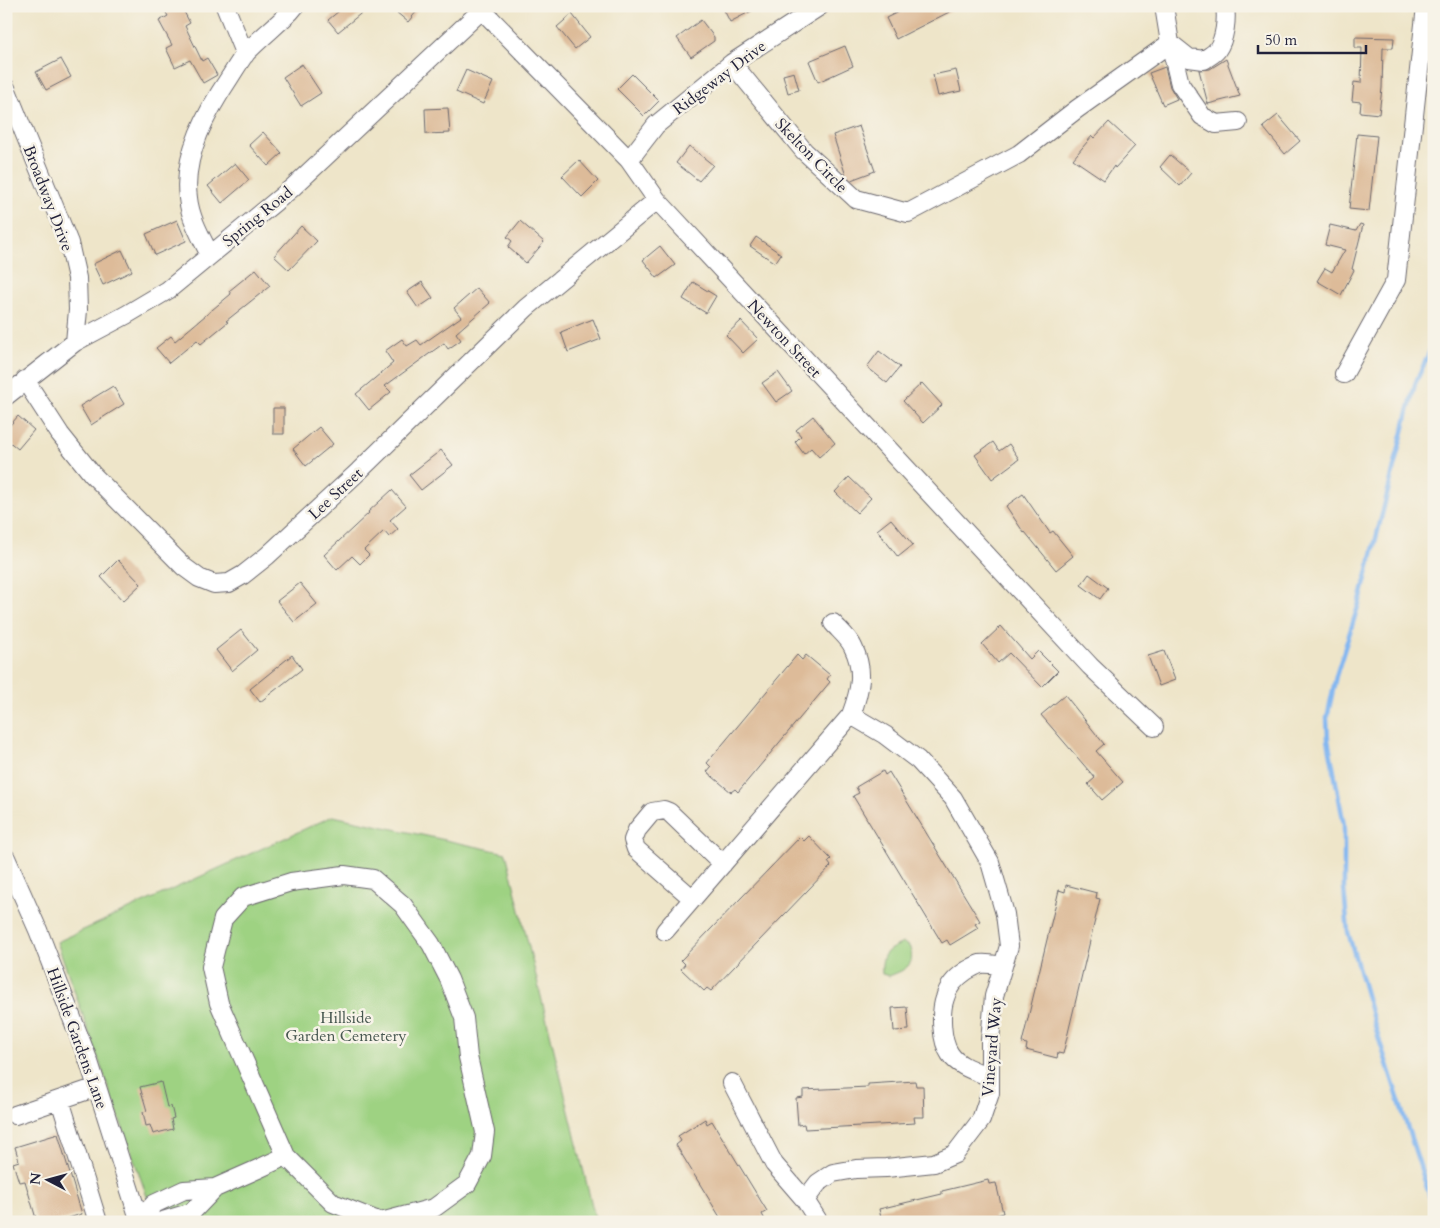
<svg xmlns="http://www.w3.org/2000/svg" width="1440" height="1228" viewBox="0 0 1440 1228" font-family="Cardo,serif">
<rect width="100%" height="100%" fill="#f7f3e8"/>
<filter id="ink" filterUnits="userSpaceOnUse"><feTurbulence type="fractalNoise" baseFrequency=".02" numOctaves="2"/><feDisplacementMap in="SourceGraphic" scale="10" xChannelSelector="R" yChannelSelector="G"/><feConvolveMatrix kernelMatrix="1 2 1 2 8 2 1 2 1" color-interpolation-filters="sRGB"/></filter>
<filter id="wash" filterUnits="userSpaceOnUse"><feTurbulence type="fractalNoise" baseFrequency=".0096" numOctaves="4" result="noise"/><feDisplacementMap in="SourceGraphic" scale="20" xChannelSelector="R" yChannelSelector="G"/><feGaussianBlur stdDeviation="1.12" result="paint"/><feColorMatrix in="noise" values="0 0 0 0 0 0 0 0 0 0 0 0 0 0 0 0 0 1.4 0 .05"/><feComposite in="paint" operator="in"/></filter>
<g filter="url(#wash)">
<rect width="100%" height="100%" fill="#eee5c9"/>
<!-- green -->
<path fill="#9ed282" stroke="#607a5e" d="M333,816L506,853L596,1222H156L57,942Z
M903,943L909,946C917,965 905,970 889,976L882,974C881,954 885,951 903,943Z"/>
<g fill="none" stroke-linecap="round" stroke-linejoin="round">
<!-- stream -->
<path stroke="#83b7f1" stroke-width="4.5" d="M1434,342L1415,384L1362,594L1336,676L1327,718L1328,740L1344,825V889L1348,932L1378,1036L1431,1200L1434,1215"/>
</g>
<g id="blocks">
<!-- building -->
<path fill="#db9" d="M162,6H181L190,23L185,26L202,61L207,58L217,75L203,83L190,60L175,67L166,48L172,45L159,21L168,16Z
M345,6H370L338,32L328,20Z
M389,6H421L408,22Z
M722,6H761L730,22Z
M910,6H961L896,39L886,18Z
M572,14L590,37L575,49L557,27Z
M701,20L714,37V41L691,57L677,38Z
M1355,37L1394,38L1393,48H1383L1382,88L1379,114L1360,112L1361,102L1352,101L1354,82L1361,83L1362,48H1355Z
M845,46L853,66L818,82L809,61Z
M61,59L71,77L46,90L36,72Z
M1226,59L1240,96L1208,104L1199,70L1210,69Z
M302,64L321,93L301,106L283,77Z
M1165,67L1170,87L1177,99L1163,105L1149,73Z
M466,70L493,82L483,104L456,92Z
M956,70L961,91L938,96L933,75Z
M794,72L799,90L788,93L783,75Z
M632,74L659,101L644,116L617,89Z
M448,108L450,133L426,134L425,109Z
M1278,115L1300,141L1285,154L1263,127Z
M1109,122L1135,146L1115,168L1114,166L1104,180L1073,159L1092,136L1094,138Z
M859,126L875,171L851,180L846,176L833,135Z
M263,132L282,153L268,166L249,145Z
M1357,134L1377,136L1369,211L1349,209Z
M689,146L713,165L699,181L676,163Z
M1170,155L1191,173L1180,186L1160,167Z
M579,160L598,181L582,197L562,176Z
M235,163L249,180L222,203L208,186Z
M177,220L186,241L155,255L146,234Z
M520,221L544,242L526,263L508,247L512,241L507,237Z
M1360,224L1363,225L1352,269L1354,270L1341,295L1317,281L1325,268L1332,272L1345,250L1325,245L1330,225L1356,231Z
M301,226L317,241L289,270L274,256Z
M756,237L781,254L775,263L750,246Z
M660,246L675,265L657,278L643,260Z
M122,250L132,271L103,285L93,264Z
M256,269L270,286L226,321L228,322L201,344L197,340L169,363L156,348L171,336L175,341L231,294L229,291Z
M422,282L433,298L418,308L407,292Z
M693,282L716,296L706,313L683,299Z
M477,288L490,303L456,333L461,340L448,349L444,343L385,386L391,392L369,410L356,394L393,363L385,351L402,339L407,346L417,340L421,345L461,317L454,308Z
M593,319L601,339L568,352L561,332Z
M741,321L758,339L743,353L726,335Z
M879,351L900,367L887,383L867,367Z
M778,372L792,391L776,402L762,383Z
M922,383L942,405L923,423L903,401Z
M113,386L124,404L91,425L80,406Z
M273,408H284V434H273Z
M18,416L34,430L18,449L6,439V430Z
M813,416L835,443L819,457L811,448L804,454L795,442L801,436L796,430Z
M319,427L333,444L306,466L293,449Z
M993,442L999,451L1009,444L1019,459L992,479L975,455Z
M441,450L453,465L421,490L409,475Z
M849,477L871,498L857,513L835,492Z
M392,490L406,506L390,520L398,529L389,537L384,531L364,550L369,555L360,564L352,556L337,570L324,555L369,513L368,512Z
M1023,494L1050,533L1053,531L1073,556L1056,570L1025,532L1024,533L1006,506Z
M891,519L913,545L898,557L877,530Z
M118,560L141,584L123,601L101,577Z
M1089,574L1108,588L1100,599L1081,585Z
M300,583L317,604L294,622L277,601Z
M1001,626L1030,659L1038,651L1058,671L1042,687L1009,653L998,663L982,644Z
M241,630L257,650L232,671L216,650Z
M1164,651L1175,680L1159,686L1148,656Z
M292,655L302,669L260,702L250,689Z
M797,655L802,660L806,655L830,675L827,679L830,682L738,792L735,789L731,792L707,772L711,767L707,763Z
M1065,695L1104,744L1096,751L1123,782L1102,800L1088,784L1095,778L1041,715Z
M883,771L885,775L889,772L980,921L975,924L978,928L950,945L947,940L942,943L853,796L859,793L856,787Z
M809,836L831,859L828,862L831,866L711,991L707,988L704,991L681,969L685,964L681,960L800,837L804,841Z
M1066,885L1097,893L1096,898L1100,899L1063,1054L1058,1053L1057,1058L1026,1050L1027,1044L1022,1043L1059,890L1065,892Z
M907,1007L909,1030L894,1031L892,1008Z
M915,1081L916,1086H923L924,1117H914L915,1123L805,1129L804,1124L798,1125L796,1098L803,1097V1090L868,1087V1084Z
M161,1082L167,1107L171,1106L174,1118L171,1119L173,1129L153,1134L150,1125L146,1126L143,1112L147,1111L140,1087Z
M705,1119L707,1124L712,1121L767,1211L762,1214L766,1222H723L676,1145L681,1141L678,1136Z
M58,1134L82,1214L55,1222H37L25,1181L19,1182L13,1163L19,1161L15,1147Z
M988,1180L989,1184L996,1183L1003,1213L994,1216L995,1222H882L879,1209L942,1194V1191Z"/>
</g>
</g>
<g filter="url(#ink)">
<use href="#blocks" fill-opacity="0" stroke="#69666d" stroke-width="1"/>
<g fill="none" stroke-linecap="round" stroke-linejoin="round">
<!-- minor casing -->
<g stroke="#69666d" stroke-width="20">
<path id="minor" d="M225,6L245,55
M1164,6L1170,43L1180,84L1202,116L1216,124L1238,122
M482,10L629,160L657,200L1090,666L1154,727
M1170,43L1189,58L1204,60C1208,57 1214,54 1217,50C1225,39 1227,19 1225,6
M732,63L804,151L856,199L908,213L1019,154L1077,109L1170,43
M6,88L69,243L77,278L78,310L75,342
M629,160L656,125L732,63L820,6
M210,255C201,237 190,218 188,198C182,155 208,110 230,77C235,69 240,61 245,54C259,39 276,26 290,12L295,6
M1344,374L1396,280L1426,6
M25,380L60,434L92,474L184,567L199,578L214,584L229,583L243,575L267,556L359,471L526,308L657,200
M6,396L75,342L126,315L168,290L292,188L486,6
M833,623C839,630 849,638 853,647C865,671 860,691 851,715
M6,858L38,930L89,1062L140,1222
M693,899L636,849L633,840L637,830L652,812L664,810L669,812L723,864
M665,931L851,715L885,735L918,760L953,798L990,862L1005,914L1009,946L994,996L990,1041V1093L981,1120L955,1154L934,1163L886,1168L856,1169L833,1173L818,1183L805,1200L819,1222
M990,1077C976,1071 959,1067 950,1054C941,1041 940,1012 945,998C948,986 957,977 966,971C970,969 976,965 980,964C987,963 996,965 1003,966
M732,1083L774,1164L805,1200
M60,1100L98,1222
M15,1115L97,1087
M215,1188L258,1169L286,1156
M139,1221L154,1204L184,1190L215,1188L192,1212L159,1222
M381,1222L333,1203L286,1156L219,1003L211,967L223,919L243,897L291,882L344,875L373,879L403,905L431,944L449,979L464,1018L468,1057L485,1132L482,1156L467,1184L434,1208L381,1222"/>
</g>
<!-- minor -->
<use href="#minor" stroke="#fff" stroke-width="18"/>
</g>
</g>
<g text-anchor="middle" stroke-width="5" stroke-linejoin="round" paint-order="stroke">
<!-- street labels -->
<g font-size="16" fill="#22223b" stroke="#f7f3e8">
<text transform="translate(719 77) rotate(-37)" y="6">Ridgeway Drive</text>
<text transform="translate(812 155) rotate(46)" y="6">Skelton Circle</text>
<text transform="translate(49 198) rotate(69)" y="6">Broadway Drive</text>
<text transform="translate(257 216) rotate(-39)" y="6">Spring Road</text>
<text transform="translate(785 338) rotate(47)" y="6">Newton Street</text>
<text transform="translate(335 493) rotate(-43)" y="6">Lee Street</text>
<text transform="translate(78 1038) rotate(70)" y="6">Hillside Gardens Lane</text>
<text transform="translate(991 1047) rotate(-85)" y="6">Vineyard Way</text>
</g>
<!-- park labels -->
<g font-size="16" fill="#475750" stroke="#f7f3e8">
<text x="346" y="1023">Hillside<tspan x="346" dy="18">Garden Cemetery</tspan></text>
</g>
</g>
<!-- margin -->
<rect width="1440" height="1228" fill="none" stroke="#f7f3e8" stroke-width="25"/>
<!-- north arrow -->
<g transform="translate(48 1180) rotate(276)" stroke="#f7f3e8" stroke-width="4" paint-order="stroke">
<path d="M0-4L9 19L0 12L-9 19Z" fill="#22223b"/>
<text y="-8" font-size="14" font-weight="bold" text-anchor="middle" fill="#22223b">N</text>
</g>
<!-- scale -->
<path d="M1258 45v8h108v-8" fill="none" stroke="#22223b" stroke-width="2.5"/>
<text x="1265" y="45" font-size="15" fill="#22223b" stroke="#f7f3e8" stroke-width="4" paint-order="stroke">50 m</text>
</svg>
